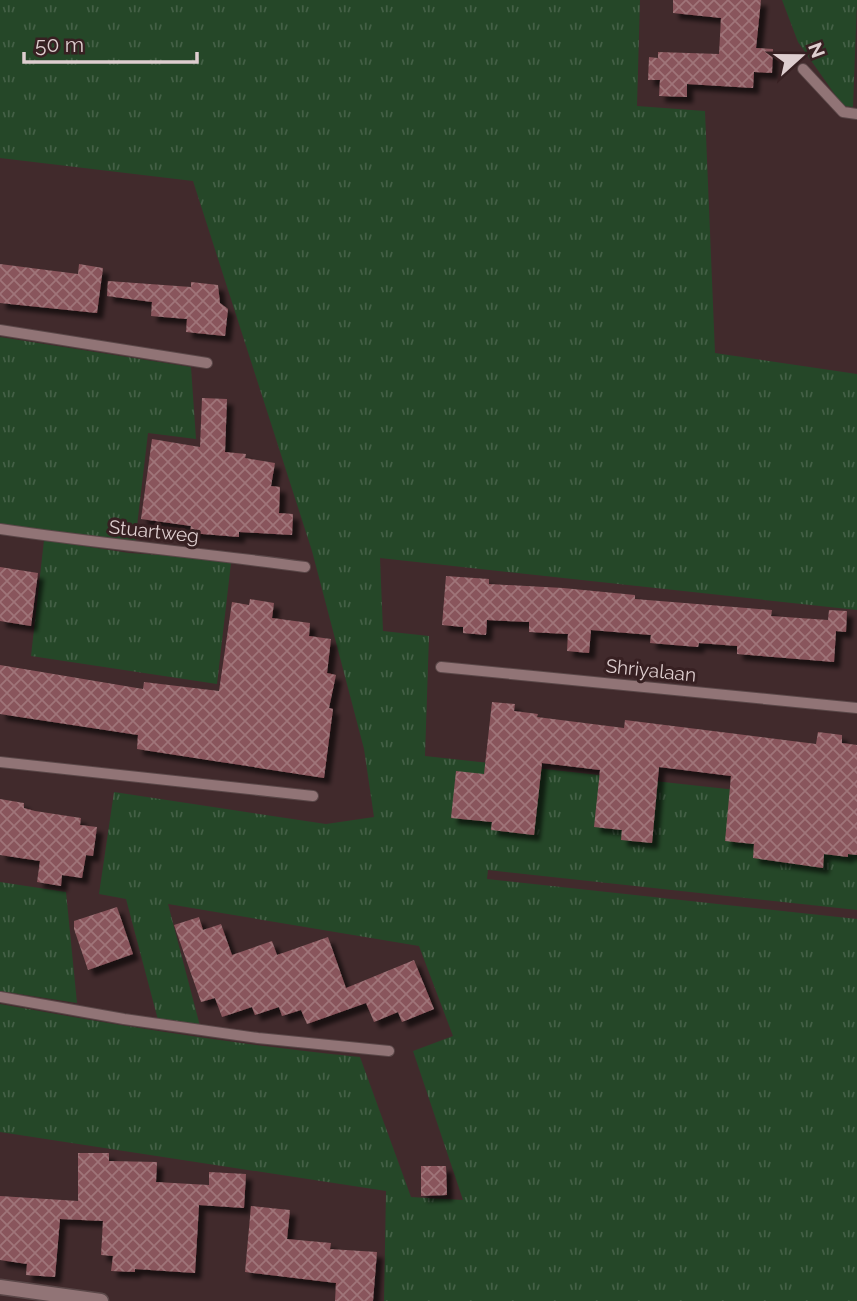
<svg xmlns="http://www.w3.org/2000/svg" width="857" height="1301" viewBox="0 0 857 1301" font-family="Raleway,sans-serif">
<defs>
<pattern id="grass-tufts" width="24" height="20" patternUnits="userSpaceOnUse" patternTransform="scale(1.75)"><rect width="24" height="20" fill="#254728"/><path d="M3 7l-1-3M5 7V3M7 7l1-3M15 17l-1-3M17 17v-4M19 17l1-3" fill="none" stroke="#446046"/></pattern>
<pattern id="building-cross-hatch" width="8" height="8" patternUnits="userSpaceOnUse" patternTransform="scale(1.75)"><rect width="8" height="8" fill="#89555b"/><path d="M0 0l8 8M0 8l8-8" fill="none" stroke="#9f7479"/></pattern>
<filter id="shadow"><feDropShadow dx="6" dy="6" stdDeviation="2" flood-color="#0009"/></filter>
</defs>
<rect width="100%" height="100%" fill="#412a2c"/>
<!-- grass -->
<path fill="url(#grass-tufts)" d="M0,0H640L637,106L705,111L715,353L857,374V610L380,558L383,631L429,636L425,756L857,803V910L488,870L487,879L857,919V1301H384L386,1191L0,1132V1004C120,1026 239,1045 360,1057L411,1197L463,1200L413,1051L453,1036L419,946L168,904L200,1026L158,1020L126,899L99,894L114,792L326,824L374,817L364,749L312,551L193,181L0,158Z
M782,0H857L853,107L843,106L798,42Z
M0,337L191,367L196,439L148,433L135,543L0,524Z
M44,540L129,553L190,557L231,563L217,684L31,656Z
M0,882L66,892L77,1003L0,991Z"/>
<!-- building -->
<path fill="url(#building-cross-hatch)" filter="url(#shadow)" d="M673,0H761L756,48L773,49L772,73L754,72L753,88L687,84V97L659,96L660,80H648L649,57L658,58V52L719,54L721,18L673,13Z
M0,264L78,274L79,264L103,268L97,313L0,303Z
M108,281L191,287V282L218,285L220,303L228,309L225,336L186,332L187,319L151,316L152,302L107,296Z
M202,398L227,399L225,452L246,454L245,458L275,463L271,486L280,487L279,513L293,514L292,535L239,532V537L190,533L191,526L141,519L152,439L200,447Z
M0,567L38,573L31,626L0,621Z
M446,576L489,579V584L563,588L635,595V599L772,610L771,616L828,620L829,610L847,611L846,632L836,631L834,662L737,654V646L699,643L698,647L650,643L651,635L591,630L589,653L567,651L568,634L529,632V622L487,620L486,635L463,633V627L442,625Z
M250,599L274,603L272,618L310,623L309,636L331,639L327,673L336,675L329,708L333,709L324,778L137,749L138,735L0,714V665L143,689L144,682L219,691L232,602L249,605Z
M492,702L515,704L514,711L538,714L537,717L624,728L625,720L816,744L818,732L842,735V743L857,745V855L848,854V857L824,854L823,868L753,858L754,844L725,841L731,776L659,767L652,843L621,840L622,830L594,827L600,770L542,763L534,835L491,830L492,822L451,818L456,771L484,774Z
M0,799L24,803V808L35,811L81,818L80,825L97,827L93,856L86,855L82,878L62,875L61,886L37,882L40,861L0,855Z
M117,907L133,954L88,970L74,929V921Z
M199,917L203,930L221,924L232,955L272,941L277,955L328,937L346,988L414,960L434,1009L402,1022L398,1012L374,1022L366,1003L307,1024L301,1010L282,1016L279,1007L255,1015L252,1007L222,1017L215,998L201,1002L174,925Z
M78,1153H109V1161L157,1162L156,1182L209,1185V1172L246,1174L244,1208L199,1205L195,1273L135,1269V1272L111,1271L113,1256L101,1255L103,1221L60,1219L55,1277L26,1275L27,1264L0,1260V1196L78,1201Z
M421,1166H446L447,1195L421,1196Z
M251,1206L290,1210L287,1239L331,1243L330,1249L377,1252L373,1301H335L336,1283L245,1272Z"/>
<g fill="none" stroke-linecap="round" stroke-linejoin="round">
<!-- lane casing -->
<g stroke="#5a4748" stroke-width="12">
<path id="lane" d="M803,69L843,112L857,114
M0,330L207,363
M0,529C101,544 203,553 305,567
M441,667L857,708
M0,762L313,796
M0,997L124,1019L258,1038L389,1051"/>
</g>
<!-- street casing -->
<g stroke="#5a4748" stroke-width="17">
<path id="street" d="M0,1287L101,1301"/>
</g>
<!-- lane -->
<use href="#lane" stroke="#917476" stroke-width="10"/>
<!-- street -->
<use href="#street" stroke="#917476" stroke-width="14"/>
</g>
<g text-anchor="middle" stroke-width="6" stroke-linejoin="round" paint-order="stroke">
<!-- street labels -->
<g font-size="19" fill="#dececf" stroke="#372022">
<text transform="translate(154 531) rotate(6)" y="7">Stuartweg</text>
<text transform="translate(651 670) rotate(6)" y="7">Shriyalaan</text>
</g>
</g>
<!-- north arrow -->
<g transform="translate(801 56) rotate(69)" stroke="#372022" stroke-width="5" paint-order="stroke">
<path d="M0-5L12 26L0 18L-12 26Z" fill="#dececf"/>
<text y="-10" font-size="19" font-weight="bold" text-anchor="middle" fill="#dececf">N</text>
</g>
<!-- scale -->
<path d="M24 52v10h173v-10" fill="none" stroke="#dececf" stroke-width="3.5"/>
<text x="35" y="52" font-size="21" fill="#dececf" stroke="#372022" stroke-width="5" paint-order="stroke">50 m</text>
</svg>
